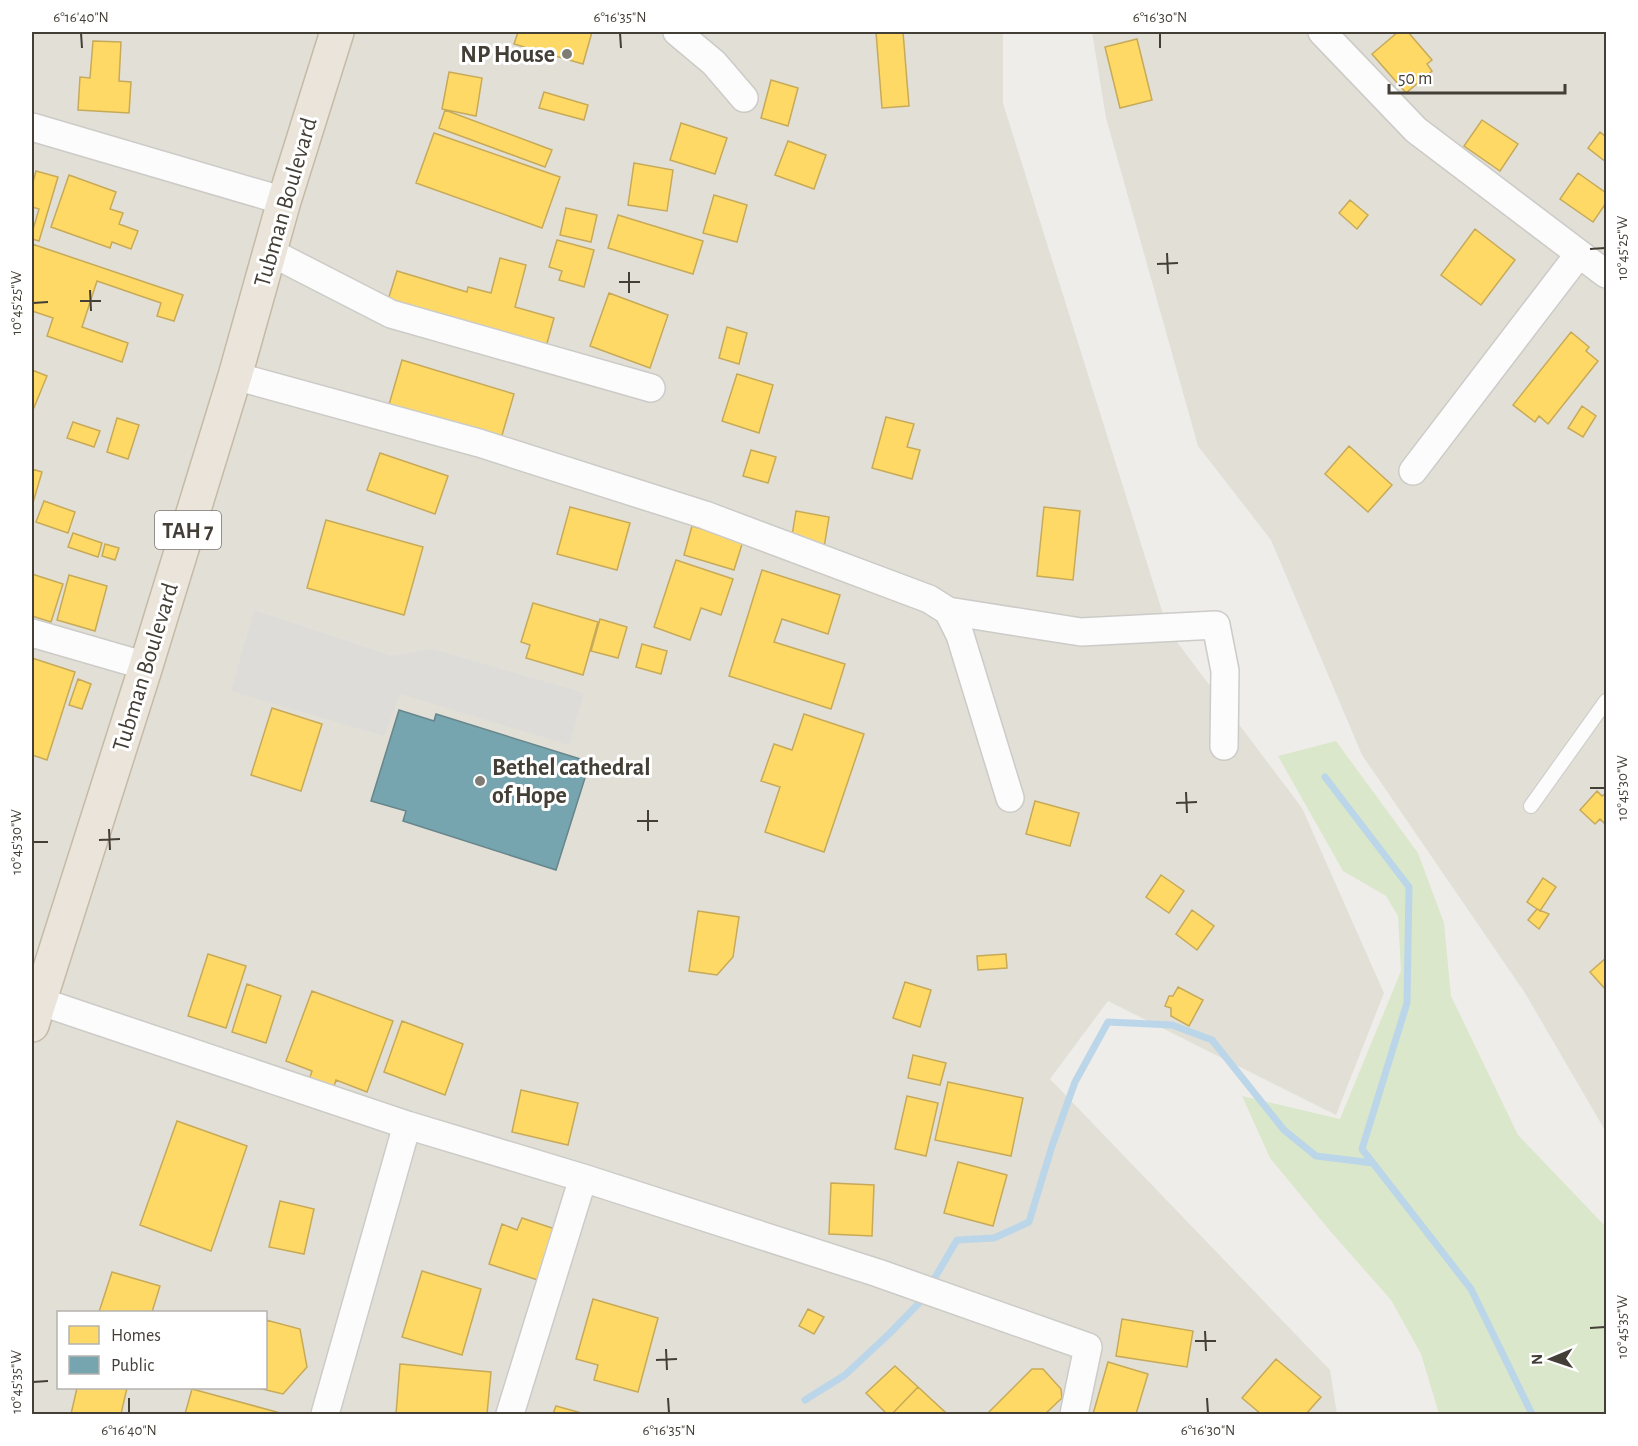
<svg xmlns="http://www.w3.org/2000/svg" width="1638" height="1446" viewBox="0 0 1638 1446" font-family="'Alegreya Sans',sans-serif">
<rect width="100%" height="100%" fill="#eeede9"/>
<!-- residential -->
<path fill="#e2dfd7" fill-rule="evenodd" d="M32,32H1003V103L1168,630L1302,808L1384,993L1336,1115L1108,1001L1050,1079L1330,1370L1337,1414H32ZM58,1312H266V1388H58Z
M1092,32H1606V1132L1525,993L1362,755L1271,540L1198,446L1106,118Z"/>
<!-- green -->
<path fill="#dbe7cb" d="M1336,741L1418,853L1444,923L1451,996L1518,1135L1606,1227V1414H1439L1421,1354L1391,1300L1331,1232L1270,1158L1242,1096L1340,1119L1401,971L1398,916L1386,896L1343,871L1278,756Z"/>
<!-- parking -->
<path fill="#dedcd9" d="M254,610L392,656L432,649L584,693L569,745L400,694L384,736L231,691Z"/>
<!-- homes -->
<path fill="#ffd966" stroke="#c7aa58" stroke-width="1.5" d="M518,32H592L583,64L514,44Z
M876,32H903L909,106L882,108Z
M1398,32H1408L1432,60L1427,64L1432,71L1406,93L1372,54Z
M1137,39L1152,100L1120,108L1105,47Z
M93,41L121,42L119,81L131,82L129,113L78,110L80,77L90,78Z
M449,72L482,78L476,116L442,109Z
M771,80L798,88L788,126L761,118Z
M544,92L588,105L584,120L539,108Z
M445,110L552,150L545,167L439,128Z
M1482,120L1518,144L1500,171L1464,146Z
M681,123L727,138L715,174L670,160Z
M1600,132L1606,137V162L1588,148Z
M434,133L560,177L542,228L416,183Z
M788,141L826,155L814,189L775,175Z
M634,163L673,170L667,211L628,205Z
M36,171L58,177L39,241L32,239V233L39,209L32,207V186Z
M1578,173L1606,193V203L1593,222L1560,199Z
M69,175L116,192L110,209L123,213L119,224L138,231L131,249L112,242L110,248L51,227Z
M714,195L747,205L737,242L703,233Z
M1350,200L1368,215L1357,229L1339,213Z
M566,208L597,215L591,242L560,235Z
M618,215L703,241L693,274L608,248Z
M1475,229L1515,260L1481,305L1441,275Z
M557,240L594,250L584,287L559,280L562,271L549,267Z
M32,244L183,295L174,321L157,316L161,303L97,281L82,327L128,343L122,362L47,336L53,318L32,311Z
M500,258L526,265L515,307L554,318L546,347L388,300L397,271L467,292L468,287L491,293Z
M609,293L668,315L650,368L590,346Z
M727,327L747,333L739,364L719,358Z
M1571,332L1589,347L1586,351L1598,361L1548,424L1539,416L1535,422L1513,405Z
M402,360L514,394L500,442L388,408Z
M32,370L47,376L33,410L32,409Z
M737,374L773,385L759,433L722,421Z
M1582,406L1596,416L1583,437L1568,428Z
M886,417L914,424L907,447L920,450L912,479L872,468Z
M117,418L139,425L128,459L107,452Z
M73,422L100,431L94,447L67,438Z
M1349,446L1392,485L1368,512L1325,474Z
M751,450L776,457L768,483L743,476Z
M380,453L448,476L435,514L367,490Z
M32,469L42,472L32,506Z
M44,501L75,512L68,533L36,522Z
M570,507L630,523L617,570L557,554Z
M1044,507L1080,511L1073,580L1037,576Z
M796,511L829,517L824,548L791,542Z
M326,520L423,547L404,615L307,588Z
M692,526L743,541L734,570L684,555Z
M73,533L102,543L98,557L68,547Z
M105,544L119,548L115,560L102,556Z
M676,560L733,579L721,615L701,608L690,640L654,627Z
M762,570L840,595L828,634L782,619L774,642L845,664L831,709L729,676Z
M32,574L63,584L51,622L32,616Z
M69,575L107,586L95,631L57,620Z
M533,603L598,622L583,675L526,658L530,645L521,642Z
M600,619L627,627L618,658L591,651Z
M642,644L667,651L661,674L636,667Z
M32,658L75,672L47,760L32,755Z
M78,679L91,684L82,709L69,705Z
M272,708L322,724L301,791L251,775Z
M804,714L864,734L824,852L765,832L780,787L761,781L774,744L792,750Z
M1597,791L1602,796L1606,793V825L1600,819L1595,824L1580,810Z
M1035,801L1079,813L1070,846L1026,834Z
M1161,875L1184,891L1169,913L1146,897Z
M1543,878L1556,887L1540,911L1527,902Z
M1537,909L1549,914L1539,929L1528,920Z
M1192,910L1214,926L1197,950L1176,934Z
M698,911L739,917L733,957L717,975L689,971Z
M208,954L246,966L226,1028L188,1016Z
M1006,954L1007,968L978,970L977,956Z
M1606,958V990L1590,972Z
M905,982L931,990L920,1027L893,1018Z
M247,984L281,996L266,1043L232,1032Z
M1178,987L1203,1000L1189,1026L1171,1016V1008L1165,1006L1169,996H1173Z
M312,991L393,1021L367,1092L336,1080L331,1096L307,1087L312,1071L286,1061Z
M402,1021L463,1044L445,1095L384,1072Z
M913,1055L946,1063L940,1085L908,1078Z
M948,1082L1023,1098L1011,1156L935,1140Z
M521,1090L578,1103L568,1145L512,1132Z
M907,1096L938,1103L926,1156L895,1149Z
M177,1121L247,1146L211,1251L140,1225Z
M958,1162L1007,1175L993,1226L944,1213Z
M831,1183L874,1185L872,1236L829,1234Z
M280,1201L314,1209L304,1254L269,1247Z
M522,1218L561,1231L544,1282L489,1264L502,1224L517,1230Z
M422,1271L481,1289L462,1355L402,1337Z
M112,1272L160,1286L152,1312H99Z
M593,1299L658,1318L638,1392L594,1380L598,1365L576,1359Z
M808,1309L824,1317L814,1334L799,1326Z
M1122,1319L1193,1331L1187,1367L1116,1356Z
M266,1320L300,1329L307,1367L283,1394L258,1388H266Z
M1276,1359L1321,1397L1306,1414H1261L1242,1398Z
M1108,1362L1148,1374L1136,1414H1093Z
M400,1364L491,1372L487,1414H396Z
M895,1366L918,1387L892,1414H887L866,1393Z
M1032,1369H1043L1061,1389L1062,1398L1045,1414H989L988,1413Z
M918,1387L945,1412L942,1414H892Z
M77,1388H127L121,1414H71Z
M192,1389L284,1414H185Z
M556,1406L585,1414H553Z"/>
<!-- public -->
<path fill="#76a5af" stroke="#67868b" stroke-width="1.5" d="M399,710L434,721L436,714L590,762L556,870L403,821L406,811L371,801Z"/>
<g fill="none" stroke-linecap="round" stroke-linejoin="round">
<!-- stream -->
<path stroke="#bcd6e9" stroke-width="7" d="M1325,777L1409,887L1407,1003L1362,1149L1471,1289L1532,1414
M930,1286L957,1240L994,1238L1029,1222L1052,1146L1075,1082L1108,1022L1172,1025L1212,1040L1284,1130L1316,1156L1373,1163
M805,1400L845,1375L890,1333L921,1301L924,1295"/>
<!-- lane casing -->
<g stroke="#cccbc7" stroke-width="16">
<path id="lane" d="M1531,806L1606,701"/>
</g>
<!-- street casing -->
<g stroke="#cccbc7" stroke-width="30">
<path id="street" d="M677,32L714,63L744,98
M1322,32L1416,130L1606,274
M32,127L284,201
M270,252L391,314L651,388
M235,376L479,443L705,515L929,599L948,611L960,635L1010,798
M1413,471L1579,254
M948,611L1081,632L1216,625L1225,671L1224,746
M32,633L146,666
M39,1001L407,1125L583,1178L878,1273L1088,1347L1074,1414
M325,1414L407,1125
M510,1414L583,1178"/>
</g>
<!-- highway casing -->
<g stroke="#c4baa6" stroke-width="36">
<path id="highway" d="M32,1025L146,666L235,376L284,201L337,32"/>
</g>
<!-- lane -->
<use href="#lane" stroke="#fcfcfc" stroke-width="14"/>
<!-- street -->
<use href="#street" stroke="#fcfcfc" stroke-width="27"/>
<!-- highway -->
<use href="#highway" stroke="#eae4da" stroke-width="33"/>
</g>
<!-- ticks -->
<path fill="none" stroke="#433e36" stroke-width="2" d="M81,33L82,48M620,33L621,48M1160,33V48M1590,249L1605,248M1167,253L1168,274M1157,264L1178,263M629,272V293M619,282H640M90,290L91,311M80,301H101M33,303L48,302M1590,788H1605M1186,792L1187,813M1176,803L1197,802M648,810V831M637,821H658M109,829L110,850M99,840L120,839M33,842H48M1590,1328L1605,1327M1205,1331L1206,1351M1195,1341H1216M666,1349L667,1370M656,1360L677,1359M33,1382L48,1381M129,1398V1413M668,1398L669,1413M1207,1398L1208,1413"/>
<!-- markers -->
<g fill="#7f7b75" stroke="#fff" stroke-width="2">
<circle cx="567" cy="54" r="6"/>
<circle cx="480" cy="781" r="6"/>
</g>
<g text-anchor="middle" stroke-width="6" stroke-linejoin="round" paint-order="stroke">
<!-- shield labels -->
<rect fill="#fff" stroke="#7b7872" stroke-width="1.5" x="155" y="511" width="66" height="38" rx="4.5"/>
<g font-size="22" font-weight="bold" fill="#433e36">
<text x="188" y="538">TAH 7</text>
</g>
<!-- poi labels -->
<g font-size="24" font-weight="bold" fill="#433e36" stroke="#fff" text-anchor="end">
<text x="555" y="62">NP House</text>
<text x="492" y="775" text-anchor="start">Bethel cathedral<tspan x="492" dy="28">of Hope</tspan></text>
</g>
<!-- street labels -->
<g font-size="24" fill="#433e36" stroke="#fff">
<text transform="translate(285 202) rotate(-74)" y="8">Tubman Boulevard</text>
<text transform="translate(145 667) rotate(-73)" y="8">Tubman Boulevard</text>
</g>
</g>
<!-- border -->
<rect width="1638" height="1446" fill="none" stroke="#ffffff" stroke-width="66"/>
<!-- legend -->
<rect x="57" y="1311" width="210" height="78" fill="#ffffff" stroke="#b4b2af" stroke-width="1.5"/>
<rect x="69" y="1326" width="30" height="18" fill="#ffd966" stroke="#b4b2af" stroke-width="1.5"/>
<text x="111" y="1341" font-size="18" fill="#433e36">Homes</text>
<rect x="69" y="1356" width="30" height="18" fill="#76a5af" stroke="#b4b2af" stroke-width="1.5"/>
<text x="111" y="1371" font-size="18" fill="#433e36">Public</text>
<!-- north arrow -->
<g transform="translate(1551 1359) rotate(268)" stroke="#ffffff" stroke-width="4.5" paint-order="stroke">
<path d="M0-4.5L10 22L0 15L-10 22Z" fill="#433e36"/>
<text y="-9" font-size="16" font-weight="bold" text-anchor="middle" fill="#433e36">N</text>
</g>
<!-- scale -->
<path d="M1389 84v9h176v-9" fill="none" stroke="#433e36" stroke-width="3"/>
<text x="1398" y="84" font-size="18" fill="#433e36" stroke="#ffffff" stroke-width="4.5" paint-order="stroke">50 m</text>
<rect x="33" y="33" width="1572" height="1380" fill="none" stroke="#433e36" stroke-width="2"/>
<g font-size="15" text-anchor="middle" fill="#433e36">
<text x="81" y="22">6°16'40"N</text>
<text x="620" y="22">6°16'35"N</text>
<text x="1160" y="22">6°16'30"N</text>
<text transform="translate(1622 248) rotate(-90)" y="5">10°45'25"W</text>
<text transform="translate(16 303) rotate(-90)" y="5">10°45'25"W</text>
<text transform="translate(1622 788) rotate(-90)" y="5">10°45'30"W</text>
<text transform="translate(16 842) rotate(-90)" y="5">10°45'30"W</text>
<text transform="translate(1622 1327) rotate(-90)" y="5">10°45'35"W</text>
<text transform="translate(16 1382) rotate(-90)" y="5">10°45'35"W</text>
<text x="129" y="1435">6°16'40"N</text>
<text x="669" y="1435">6°16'35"N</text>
<text x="1208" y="1435">6°16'30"N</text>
</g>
</svg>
